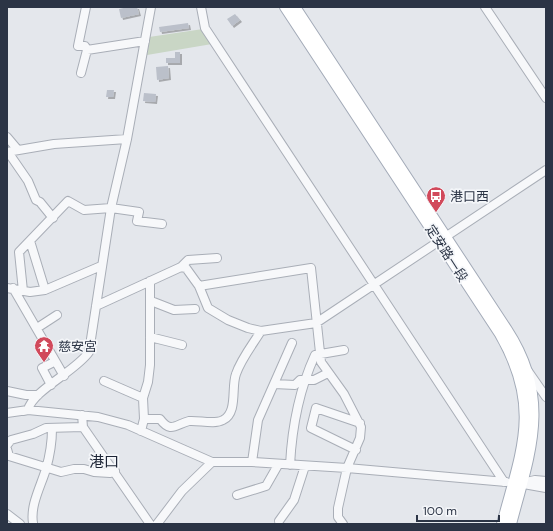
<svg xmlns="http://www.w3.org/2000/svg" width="553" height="531" viewBox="0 0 553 531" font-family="'DM Sans','Noto Sans TC',sans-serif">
<defs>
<filter id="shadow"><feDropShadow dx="2" dy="2" stdDeviation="0" flood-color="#0004"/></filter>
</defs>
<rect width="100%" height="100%" fill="#e4e7ec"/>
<!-- green -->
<path fill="#c9d6c5" d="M203,29L212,44L147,55L149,37Z"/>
<!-- building -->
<path fill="#bbc0ca" filter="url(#shadow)" d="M128,7H137L139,14L121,18L119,9Z
M235,14L240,20L232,26L227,19Z
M188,23L189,28L160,32L159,27Z
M175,52H180V63H166V58H175Z
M168,66L169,78L157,80L156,67Z
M107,90H114L113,97H106Z
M144,93L156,94L155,102L143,101Z"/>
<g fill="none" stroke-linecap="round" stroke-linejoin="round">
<!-- minor casing -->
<g stroke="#a9aeb7" stroke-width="10">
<path id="minor" d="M86,7L78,46H85L87,50L145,41
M201,7L205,28L504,482
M485,7L546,98
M81,73L87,50
M7,137L18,150
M7,152L54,144L127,139
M8,152L28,181L36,200L40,202L53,218
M30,241L45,290
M181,267L188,260L217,258
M199,286L311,268L321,362L344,394L361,427L360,438L347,468L338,508V517L343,524
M7,288L30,292L45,290L101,266
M13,288L64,376
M23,291L19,252L68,201L84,210L111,208L139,212L137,221L162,224
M151,301L174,310L195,309
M96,306L181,267L186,268L199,286L208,308L228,320L248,328L261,331L316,323L546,170
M37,328L57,315
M150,337L182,345
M528,371L546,397
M104,381L143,398
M274,384L295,385L300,380H314L328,373
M51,385L42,368L54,362
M7,391L26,395H38
M23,411L28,410C32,391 76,371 89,352L111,208L127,139L151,7
M7,413L28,410L98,417L128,425L212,462H252L347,468L506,482
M82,415L83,427L150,524
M144,419H160C171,434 176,424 189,421C199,420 214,425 223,420C238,413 231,387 236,374C241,359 253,344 261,331
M141,431L144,419L143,398L148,382L150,365V281
M7,445L11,440L33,434L46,428L83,427
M7,449L9,456L61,472L74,469H84L94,472L110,473L115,471
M356,450L311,428L316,408L360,423
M252,462L258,420L292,343
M290,465C292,426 299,390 315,355L344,350
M518,483L546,488
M522,483L535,480L546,481
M237,495L266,486L278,465
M7,514L20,524
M279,521L294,500L305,466
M33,523C30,505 41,486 46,469C50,455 52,443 52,429
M157,524L182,491L212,462"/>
</g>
<!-- major casing -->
<g stroke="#a3abb8" stroke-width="12">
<path id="major" d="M285,7L500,334C542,407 522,449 502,524
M295,7L507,330C552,399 530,452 511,524"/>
</g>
<!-- minor -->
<use href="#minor" stroke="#f7f8fa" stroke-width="8"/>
<!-- major -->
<use href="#major" stroke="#fff" stroke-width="10"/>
</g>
<!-- icons -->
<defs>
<g id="bus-pin" transform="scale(1)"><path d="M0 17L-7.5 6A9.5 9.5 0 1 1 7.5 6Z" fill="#d1495b" stroke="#f4f6f9"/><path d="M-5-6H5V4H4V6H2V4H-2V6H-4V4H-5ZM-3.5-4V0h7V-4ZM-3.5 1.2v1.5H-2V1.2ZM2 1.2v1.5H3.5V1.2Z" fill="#fff"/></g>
<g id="temple-pin" transform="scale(1)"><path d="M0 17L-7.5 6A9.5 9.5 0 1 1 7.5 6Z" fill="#d1495b" stroke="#f4f6f9"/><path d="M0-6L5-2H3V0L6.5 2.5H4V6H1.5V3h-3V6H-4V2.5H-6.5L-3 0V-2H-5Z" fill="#fff"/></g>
</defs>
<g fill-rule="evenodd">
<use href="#bus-pin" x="436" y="196"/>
<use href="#temple-pin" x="44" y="346"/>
</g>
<g text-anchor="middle" stroke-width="3.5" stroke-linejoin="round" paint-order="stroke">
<!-- poi labels -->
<g font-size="13" fill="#2b3445" stroke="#f4f6f9" text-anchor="start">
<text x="450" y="201">港口西</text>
<text x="58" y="351">慈安宮</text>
</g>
<!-- street labels -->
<g font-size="13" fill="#2b3445" stroke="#f4f6f9">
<text transform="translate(447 253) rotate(57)" y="5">定安路一段</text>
</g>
<!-- quarter labels -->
<g font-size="15" fill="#1d2536" stroke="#f4f6f9">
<text x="104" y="467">港口</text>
</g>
</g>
<!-- border -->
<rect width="553" height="531" fill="none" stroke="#2b3445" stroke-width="16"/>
<!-- scale -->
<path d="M417 515v6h82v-6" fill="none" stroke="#2b3445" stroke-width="2"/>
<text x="423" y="515" font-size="12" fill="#2b3445" stroke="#f4f6f9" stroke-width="3" paint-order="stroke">100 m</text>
</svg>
